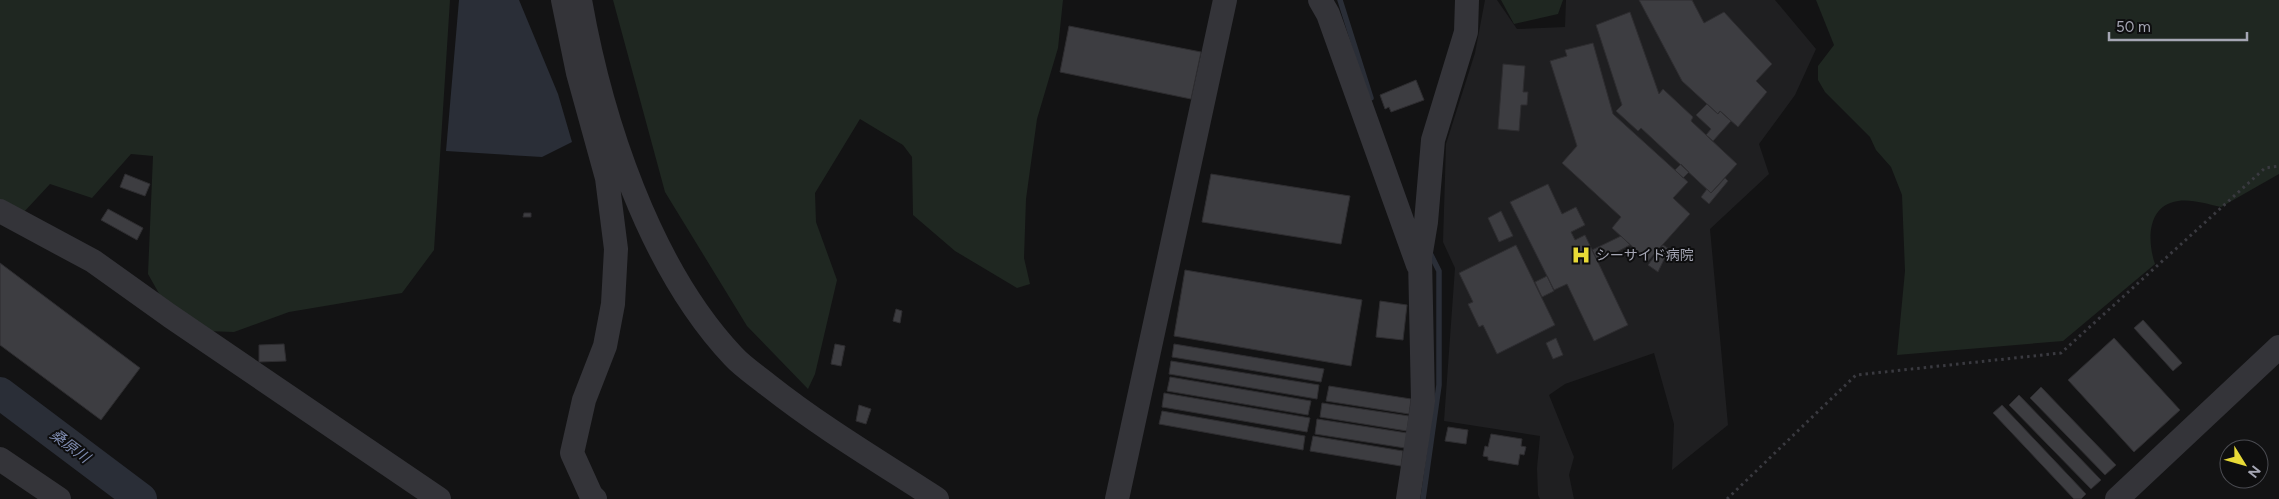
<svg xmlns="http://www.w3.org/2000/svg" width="2279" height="499" viewBox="0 0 2279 499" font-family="Figtree,'Noto Sans JP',sans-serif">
<rect width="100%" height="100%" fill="#131314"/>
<!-- built -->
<path fill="#1f1f21" d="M1485,0H1497L1517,29L1565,27L1566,0H1775L1816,49L1795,95L1759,144L1769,174L1710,229L1728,425L1672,470L1674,424L1654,353L1565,384L1549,395L1574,457L1569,475L1574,499H1540L1538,495L1537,468L1540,436L1444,421L1455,268L1443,242L1446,144L1475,53Z"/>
<!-- green -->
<path fill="#1f2721" d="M0,0H450L434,250L402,293L289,312L234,332L206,331L161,297L148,274L153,156L131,154L92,198L50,184L23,213L0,201Z
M613,0H1063L1058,48L1037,119L1026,199L1024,258L1030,284L1017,288L955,251L913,215L912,157L903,145L860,119L815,193L816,222L837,280L815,374L808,389L747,326L665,192Z
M1501,0H1563L1558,14L1514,24Z
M1816,0H2279V174L2221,207C2207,204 2192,199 2178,201C2147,205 2147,241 2155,264L2063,341L1897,355L1905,271L1902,195L1891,167L1876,150L1870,137L1825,92L1818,80V66L1834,45Z"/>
<!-- water -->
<path fill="#2a2e37" d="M459,0H519L558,94L572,142L542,157L446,151Z"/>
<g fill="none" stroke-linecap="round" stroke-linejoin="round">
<!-- stream -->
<path stroke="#2a2e37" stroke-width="5.5" d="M1340,0L1371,98
M1423,499L1439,385V271L1429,251"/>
<!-- river -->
<path stroke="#2a2e37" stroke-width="32" d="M0,393L141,499"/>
</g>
<!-- building -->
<path fill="#3d3d41" stroke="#2e2d30" d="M1639,0H1692L1704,23L1724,12L1772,64L1756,81L1767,92L1738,127L1720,111L1718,114L1682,81Z
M1630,12L1659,94L1663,89L1693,117L1691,121L1737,164L1711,193L1641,128L1638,131L1616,111L1622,105L1596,25Z
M1069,26L1201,52L1191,99L1060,72Z
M1593,43L1613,114L1688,182L1673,198L1690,214L1648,261L1612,228L1621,217L1562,163L1577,146L1550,61L1567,56L1565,50Z
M1503,64L1525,66L1523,92H1528L1527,105H1521L1519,131L1498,129Z
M1416,80L1424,100L1391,112L1389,107L1385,109L1380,95Z
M1707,104L1718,114L1720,111L1731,121L1713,141L1706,135L1711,129L1696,115Z
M1681,164L1689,172L1683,178L1675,170Z
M125,174L150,184L145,196L120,187Z
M1211,174L1350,196L1341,244L1202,222Z
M1725,178L1728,181L1709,204L1701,197L1707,189L1711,193Z
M1548,184L1562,214L1576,207L1585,225L1571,232L1575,240L1585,235L1628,325L1594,341L1567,284L1554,290L1510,202Z
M108,209L143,228L137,240L101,220Z
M1501,211L1513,236L1499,242L1488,218Z
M524,213H531V217H523Z
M1621,236L1630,245L1598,262L1592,250Z
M1516,245L1555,325L1497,354L1483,325L1479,327L1468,304L1473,302L1459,273Z
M1663,245L1669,249L1658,272L1648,265Z
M0,263L140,368L101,420L0,345Z
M1185,270L1362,300L1351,366L1174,336Z
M1547,276L1554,291L1542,297L1535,282Z
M1380,301L1407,305L1403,340L1376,337Z
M896,309L902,311L900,323L893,321Z
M2143,320L2182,363L2173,371L2134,328Z
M1556,338L1563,355L1553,359L1546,343Z
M2114,338L2180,410L2134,452L2068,380Z
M284,344L286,361L259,362V345Z
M835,344L845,346L841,366L831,364Z
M1174,344L1324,369L1321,382L1172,357Z
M1171,361L1319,385L1317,399L1169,374Z
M1170,377L1311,401L1308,415L1167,391Z
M1329,386L1411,399L1409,414L1326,401Z
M2041,387L2116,465L2105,475L2030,398Z
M1164,393L1310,418L1307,432L1162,407Z
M2019,395L2101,480L2091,489L2009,405Z
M1322,403L1409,416L1407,431L1320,417Z
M859,405L871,409L866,424L856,421Z
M2002,405L2086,494L2081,499H2074L1993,413Z
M1162,411L1305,436L1303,450L1159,424Z
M1317,419L1407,433L1405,448L1315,434Z
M1448,427L1468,430L1466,444L1445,441Z
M1491,434L1522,439L1521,446L1526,447L1524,455L1520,454L1518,465L1488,460V457L1483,456L1485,446L1488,447Z
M1313,436L1403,451L1401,466L1310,451Z"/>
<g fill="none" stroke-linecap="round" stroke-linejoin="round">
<!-- path -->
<path stroke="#3a3a40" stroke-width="3" stroke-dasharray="2.5 4" stroke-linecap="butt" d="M1727,499L1856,375L2061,353L2265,168L2279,166"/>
<!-- minor -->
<path stroke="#343439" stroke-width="24" d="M563,0L578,73L607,178L616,249L613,304L605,346L584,400L572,453L591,495L595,499
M580,0C601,119 649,267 733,356C743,367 757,376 768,385C821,427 880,462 937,499
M1320,0L1328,14L1418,265
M0,211L93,261L170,316L439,499
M0,459L59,499
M1117,499L1225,0
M1408,499L1423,401L1420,258L1426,222L1433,140L1466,32L1467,0
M2117,499L2279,347"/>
</g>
<!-- icons -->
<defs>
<g id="hospital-bare" transform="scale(1.5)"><path d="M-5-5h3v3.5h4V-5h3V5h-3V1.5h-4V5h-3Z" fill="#e8da37" stroke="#0e0e0f" stroke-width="2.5" paint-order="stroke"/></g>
</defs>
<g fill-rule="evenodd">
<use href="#hospital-bare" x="1581" y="255"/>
</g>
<g text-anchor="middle" stroke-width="4" stroke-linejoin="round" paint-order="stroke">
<!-- poi labels -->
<g font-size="14" fill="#a5a6b4" stroke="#0e0e0f" text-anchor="start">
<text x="1596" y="260">シーサイド病院</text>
</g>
<!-- water labels -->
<g font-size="15" font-style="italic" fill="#7d8aae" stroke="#0e0e0f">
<text transform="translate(70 446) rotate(37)" y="5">桑原川</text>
</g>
</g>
<!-- north arrow -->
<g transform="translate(2244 464) rotate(127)"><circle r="24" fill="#0e0e0f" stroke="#4a4b51"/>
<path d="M0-4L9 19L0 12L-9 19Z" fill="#e8da37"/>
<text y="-8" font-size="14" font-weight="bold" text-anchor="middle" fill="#a5a6b4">N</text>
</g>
<!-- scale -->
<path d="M2109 32v8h138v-8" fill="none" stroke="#a5a6b4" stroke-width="2.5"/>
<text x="2116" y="32" font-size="15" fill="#a5a6b4" stroke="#0e0e0f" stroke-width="4" paint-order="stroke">50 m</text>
</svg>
